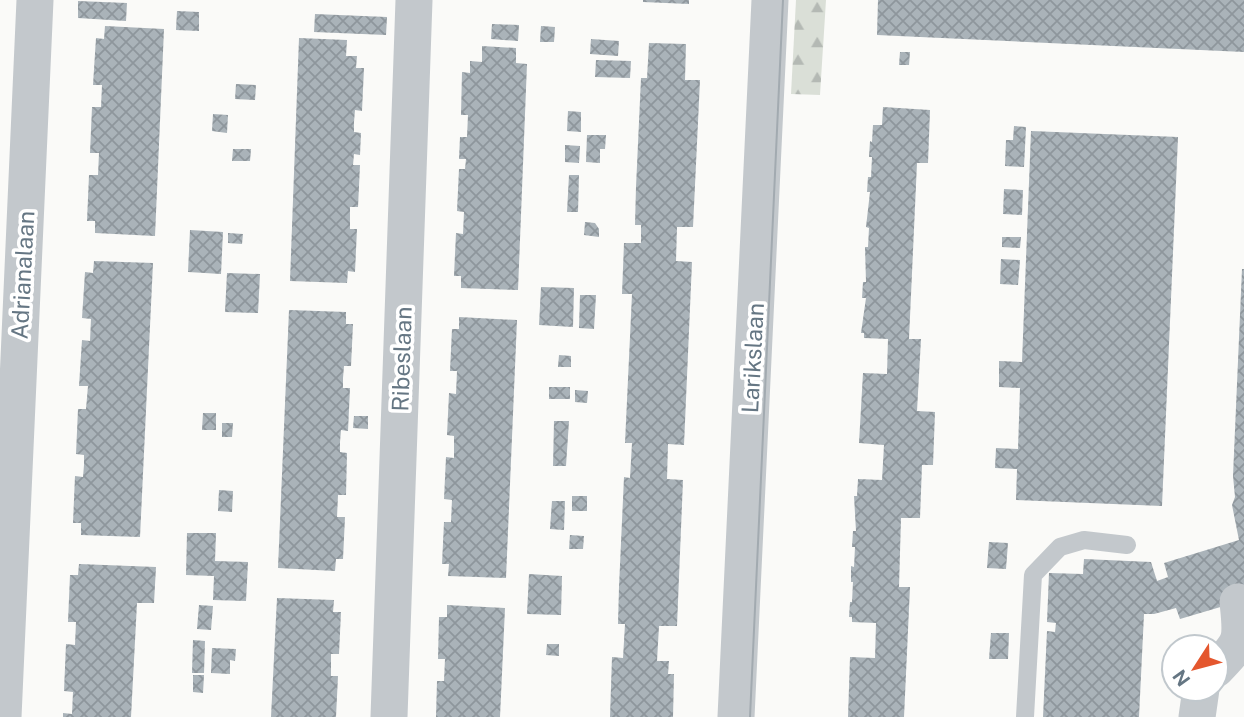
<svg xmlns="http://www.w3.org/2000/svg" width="1244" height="717" viewBox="0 0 1244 717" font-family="'Public Sans',sans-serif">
<defs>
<pattern id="forest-firs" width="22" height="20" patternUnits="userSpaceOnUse" patternTransform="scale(1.75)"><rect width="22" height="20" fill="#dadfd7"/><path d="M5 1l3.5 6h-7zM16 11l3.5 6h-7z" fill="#b4b9b4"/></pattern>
<pattern id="building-cross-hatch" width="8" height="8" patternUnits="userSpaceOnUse" patternTransform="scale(1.75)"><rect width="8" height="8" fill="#aab3b9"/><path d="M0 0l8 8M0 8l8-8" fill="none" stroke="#8e969c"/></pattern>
</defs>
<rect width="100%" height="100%" fill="#fafaf8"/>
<!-- forest -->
<path fill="url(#forest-firs)" d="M796,0H826L820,95L791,94Z"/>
<!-- building -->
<path fill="url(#building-cross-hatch)" d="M643,0H689V4L643,2Z
M878,0H1244V52L877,35Z
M78,1L127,3L126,21L78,18Z
M177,11L199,12V31L176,30Z
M315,14L387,17L386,35L314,32Z
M492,24L519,25L518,41L491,39Z
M105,26L164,29L155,236L95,233V221H87L89,175H98L99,153H90L92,107H101L102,85H93L96,38L104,39Z
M541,26L555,27L554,42H540Z
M299,38L347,40L346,56H357L356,68H364L362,111L355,110L354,122V132L361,133L360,155L354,154L353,165H360L358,207H350V229H357L355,272L348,271L347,283L290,281Z
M591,39L619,41L618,56L590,54Z
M649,43L686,44L685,80H700L693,227H677L676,261L692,262L684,445L668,444L667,479L683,480L677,626H659L657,661H669L668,674H674L673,717H610L612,657L623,658L625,624H618L619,587L624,477L630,478L632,443H625L632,294H622L624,243H641V225H635L636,187L641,78H647Z
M482,46L516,48V63L527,64L518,290L461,288V276H454L456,233L463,234L464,212L457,211L459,169H465L466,159H459L460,137H467L468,115H461L462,72L470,73V61L482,62Z
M900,52H910L909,65H899Z
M596,60L631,61L630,78L595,77Z
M236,84L256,85L255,100L235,99Z
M883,107L930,110L928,163H917L909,339H921L917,411L935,412L933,465H922L920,518H901L899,587H910L904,717H848L850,657L875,658L876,623L852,622V617H849L850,602H852L853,582H851V566L854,567L855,547H852L853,531H856L854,496H857L858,479L882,480L884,445L859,443L863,373L887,374L888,339L864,338V333H861L866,298H862L863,282H866L865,247H868L869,228L866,227L870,192H867L868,177H871L872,157H869L870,141L872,142L873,125H882Z
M568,111L581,112V132L567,131Z
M213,114L228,115L227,133L212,131Z
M1014,126L1026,127L1024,167L1005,166L1006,140H1013Z
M1031,131L1178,137L1162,506L1016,500L1017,469L995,468L996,448L1018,449L1020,388L999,387V361L1022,362Z
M587,135H606L605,149H600V163L586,162Z
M565,145L580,146L579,163L565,162Z
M233,149H251L250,161H232Z
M569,175H579L578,212H567Z
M1004,189L1023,190L1022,215L1003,214Z
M585,222L595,223L599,229V237L584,235Z
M190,230L223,232L221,274L188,272Z
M228,233L243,234L242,244L228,243Z
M1002,237H1021L1020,248L1002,247Z
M1001,259L1020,260L1018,285L1000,284Z
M94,261L153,263L140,537L81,535V523H73L75,476L83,477L84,465V455L76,454L78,409H86L88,386H79L82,340L90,341L91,319L82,318L85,272L93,273Z
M1242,269H1244V600L1180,619L1176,608L1154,614H1144L1139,717H1043L1047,631L1055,632L1056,623L1047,622L1049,573L1083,574L1084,559L1151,562L1157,581L1168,577L1164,563L1239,540L1232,505L1235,497L1233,476Z
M227,273L260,274L258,313L225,312Z
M541,287L574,288L573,327L539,325Z
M580,295H596L594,329L579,328Z
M289,310L346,312V324H353L351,366H344L343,378V388H350L348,431L341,430L340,442V452L347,453L346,495H338L337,517H345L343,559H336L335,571L278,568Z
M459,317L517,320L506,578L448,576L449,564H442L444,522H451L452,500L444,499L446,457L454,458V436L447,435L449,393L456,394L457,371H450L452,329H459Z
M559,355L571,356V367H558Z
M549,387H570V399H549Z
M575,390L588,391L587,403L575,402Z
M203,413H216V430H202Z
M354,416H368V429L353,428Z
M554,421H569L566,466H553Z
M222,423H233L232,437H222Z
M219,490L233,491L232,512L218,511Z
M572,496H587V511H572Z
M552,501H565L564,530L550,529Z
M187,533H216L215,561L248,562L246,601L213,600L214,576L186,575Z
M570,535L584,536L583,549H569Z
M989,542L1008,543L1006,569L987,568Z
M79,564L156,567L154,603H137L131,717H63V713L72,714L73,692L64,691L66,644L75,645L76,622H68L70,575H78Z
M529,574L562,576L561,615L527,614Z
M277,598L334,600L333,612H341L339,654H331V676H338L336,717H271Z
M199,605L213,606L211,630L197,629Z
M447,605L505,608L500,717H436L437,681H444L445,659H438L439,617H447Z
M991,633H1009L1008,659H989Z
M193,640L205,641L204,673H192Z
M547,644H559V656L546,655Z
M212,648L236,649L235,661L230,660V674L211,673Z
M193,675H204L203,693L193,692Z"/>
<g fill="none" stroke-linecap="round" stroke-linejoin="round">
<!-- lane -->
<path stroke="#c3c8cc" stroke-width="18" d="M1025,717L1033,575L1060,547L1084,540L1127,545"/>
<!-- street -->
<path stroke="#c3c8cc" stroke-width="37" d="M1216,669C1243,641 1242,640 1238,602
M3,717L35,0
M389,717L414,0
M736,717L770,0
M1197,717L1201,689"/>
<!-- tram -->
<path stroke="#a2aab0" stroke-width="2" d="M750,717L783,0"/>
</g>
<g text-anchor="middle" stroke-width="7" stroke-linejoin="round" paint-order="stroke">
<!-- street labels -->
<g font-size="23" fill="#657683" stroke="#fff">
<text transform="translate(23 275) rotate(-87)" y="8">Adrianalaan</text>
<text transform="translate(753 358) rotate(-87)" y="8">Larikslaan</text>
<text transform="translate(402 359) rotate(-88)" y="8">Ribeslaan</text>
</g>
</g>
<!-- north arrow -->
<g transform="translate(1195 668) rotate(234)"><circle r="33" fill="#ffffff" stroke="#c1c8cd" stroke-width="2"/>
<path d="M0-5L12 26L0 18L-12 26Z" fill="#e4572e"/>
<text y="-10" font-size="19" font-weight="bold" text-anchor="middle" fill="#657683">N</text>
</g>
</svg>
